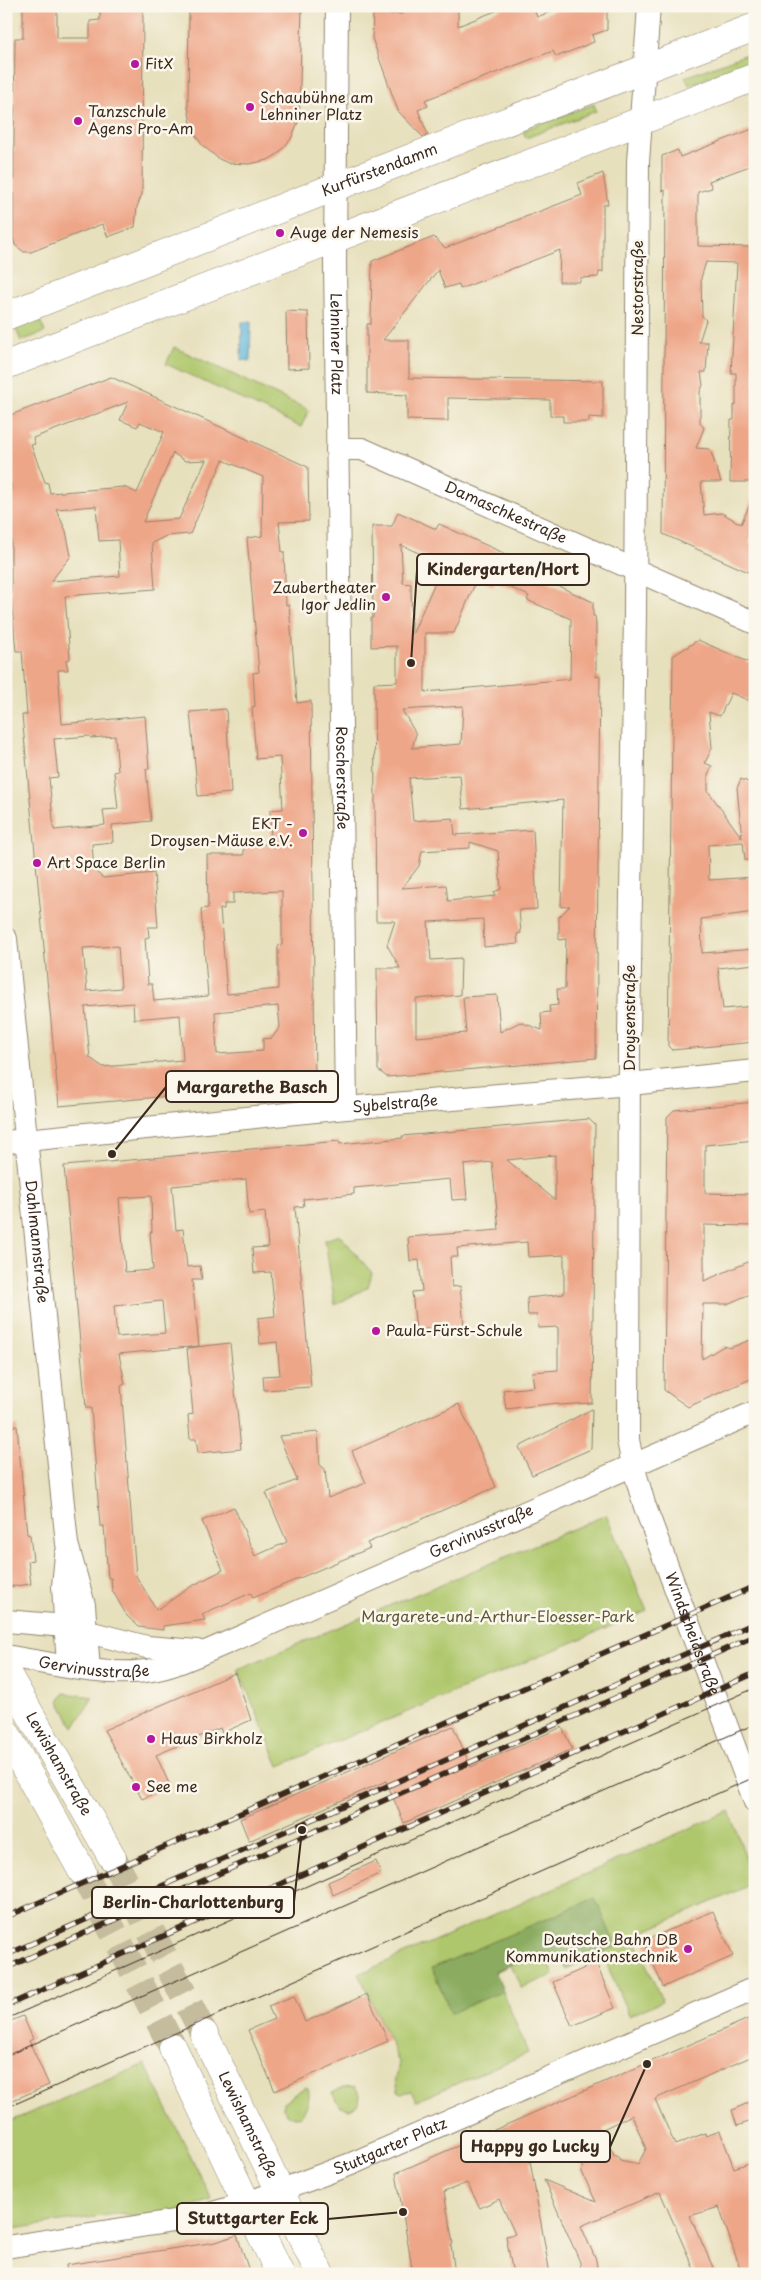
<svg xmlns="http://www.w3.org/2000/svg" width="761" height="2280" viewBox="0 0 761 2280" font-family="'Playpen Sans',sans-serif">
<rect width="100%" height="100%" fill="#fbf7ec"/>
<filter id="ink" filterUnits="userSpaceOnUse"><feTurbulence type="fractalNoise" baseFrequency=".02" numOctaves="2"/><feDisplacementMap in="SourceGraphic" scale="10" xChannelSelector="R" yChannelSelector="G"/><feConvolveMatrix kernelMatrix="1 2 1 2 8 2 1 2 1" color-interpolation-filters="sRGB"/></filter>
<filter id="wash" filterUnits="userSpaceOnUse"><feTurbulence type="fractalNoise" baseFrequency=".0096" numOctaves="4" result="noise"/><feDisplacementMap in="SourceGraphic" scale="20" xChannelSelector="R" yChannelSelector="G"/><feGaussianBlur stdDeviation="1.12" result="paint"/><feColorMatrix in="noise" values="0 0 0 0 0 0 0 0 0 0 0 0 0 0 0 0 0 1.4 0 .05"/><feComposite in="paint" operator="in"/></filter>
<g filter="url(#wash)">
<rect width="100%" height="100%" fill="#e7e0bd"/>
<!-- green -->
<path fill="#afc76c" stroke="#757845" d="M755,51V60L689,85L685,77Z
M594,104L596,111L526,138L523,130Z
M39,318L45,332L21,341L15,327Z
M174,347L309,410L301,427L166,364Z
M340,1235L372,1273L368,1287L335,1305L325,1240Z
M606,1515L647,1611L279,1766L238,1669Z
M64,1693L93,1697L74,1728L59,1701Z
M729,1811L755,1883L634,1936L662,2001L629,2016L602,1953L566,1969L562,1958L548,1963L553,1975L521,1988L511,1965L495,1972L528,2053L416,2101L411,2091L402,2093L398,2091L396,2078L399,2062L359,1974Z
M145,2064L212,2200C185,2208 149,2223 122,2213L6,2230V2123Z
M305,2087L308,2088C311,2098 307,2110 299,2117L288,2115L283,2109V2102Z
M355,2087L360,2095L359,2104L350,2109L341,2107L332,2093L343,2088Z"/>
<!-- forest -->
<path fill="#8bac60" stroke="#636b3f" d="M595,1898L616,1946L566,1969L562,1958L548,1963L543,1951L495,1971L503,1991L451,2013L432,1968Z"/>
<!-- water -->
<path fill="#5bb4d9" stroke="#4b6f7c" d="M242,322H251L250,361L241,360Z"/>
<g id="blocks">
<!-- building -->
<path fill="#eea688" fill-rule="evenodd" d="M23,6H57V38H90V21L100,20V6H143L142,194L137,207L135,227L108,237L102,224L31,252H24L15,245L13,237L15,38H23Z
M189,6H302L299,120L291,139L278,154L268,160L249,164L228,163L219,159L202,145L192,129L188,107Z
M420,6H458V26L508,6H533L537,17L558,9L561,6H607V30L592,35L594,42L556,57L553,51L425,100L428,106L418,110L428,135L423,137L398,111L372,38L373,14H402V10H420Z
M755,128V164L709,181L712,188L698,192V246L753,247L755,482H730L731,420H734V405H736V373H731L737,263L706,262L701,278L702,316L706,320L699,342H708L706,372H701L703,385L700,392V423L704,428L696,448L710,449L721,482H701L704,515L722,513L741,524L755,493V529L749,543L755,546V575L663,534L665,190L662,191V156L678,150L680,157Z
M603,173L608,204L603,205V272H599L598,277L580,278V282H559L560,250L460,289L459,284L445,288L438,270L383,340H409V378L603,381V418L589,417V422H563V416H550V400L448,398V421L407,420V395L367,393V324H371L372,261L434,237L445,248L582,195L578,183Z
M286,311L308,312L309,368L287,369Z
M111,377L308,467L309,521L279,522L282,552H284L286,605H289L297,703L311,701L315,1083L59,1106L22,715H27L22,651H16L11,597V484H8V416ZM128,402L120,420L137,427L140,422L164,432L137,493L124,487L50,493L48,483L45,482L31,445L35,444L33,438ZM173,453L185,461L206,460L179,519L143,522ZM223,460L263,477L262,536L247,538L259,672L253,673L255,706L252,707L256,759L280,757L283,809L270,810L271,844L243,845L244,855H207L208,908L201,909L208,996L154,1001L152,984H148L145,938L149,937L148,927H158L154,873L103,878L94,870L92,844L113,842L112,825L151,821L146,769H149L145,716L62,724L58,670H68L66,660L70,659L65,596L155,589L152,543L166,536L190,534ZM96,506L99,541L118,540L120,576L51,581L71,556L66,531L56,509ZM89,736L91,738L115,736L118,771L114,772L118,809L103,810L105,825L54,830L49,778L58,777L54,739ZM282,891V945L278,946V989L227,994L220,909H224V904H233V893ZM118,946L121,988L87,991L83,948ZM133,1003L134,1019L180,1015L183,1060L103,1067L90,1058L85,1007ZM278,1006L280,1027L272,1038L263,1039V1051L217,1054L215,1012Z
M398,512L436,529L439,524L508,555L506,558L542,575L541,578L593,602V616H595L596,624V677L600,676L596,1058L387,1077L378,1070L377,968H400L387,945L395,921H376L374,683L397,682V646L371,647V618H373L372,526H392ZM401,545L443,564L412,635L411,584L403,583ZM477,579L493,586L496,581L529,596L527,600L571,619L570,679L425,692V633H454ZM463,706L461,744L412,748L416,734L402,710ZM460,775L463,809L563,800L561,907L570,906L559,917V940L566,939L565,989H557L558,1005L549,1006L550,1012L541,1013L542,1030L520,1022L500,1032L497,995L463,997L466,1033L416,1037V999L460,995L461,958L431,960L428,922L483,919L484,947L518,944L517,934L521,933L519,910L537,909L533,830L455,835L453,818L413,821L409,778ZM470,842L498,851L501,889L494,892L495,896L448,901L446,885L402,888L419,866L422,851L470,848Z
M698,640L755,665V703L731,693L720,716L709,712L712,748L705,763L712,766L708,775V791L742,838L737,788L741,779L755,785V860H745L743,842L708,845L709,880L755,877V912L701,919L702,953L755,949V964L718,968L723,1009L755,1006V1042L672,1050L668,1046L673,656Z
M226,709L231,793L198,796L190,712Z
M755,1102V1140L705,1145V1193L755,1194V1226L704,1225V1281L755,1259V1292L727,1304H703L702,1359L724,1346L730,1348L755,1338V1377L688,1407L664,1390L667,1117L674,1110Z
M589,1119L595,1125L592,1403L558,1405V1403L506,1409L503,1390L534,1387L532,1372L558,1370V1327L538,1328L537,1315H528L527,1298L564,1294V1255L528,1257L527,1242L457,1248L458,1257H450L452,1287L460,1286L464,1326L416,1330L412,1292L422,1291L419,1260L410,1261L408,1237L499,1230L492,1162L464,1165L467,1199L452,1200L450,1179L354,1188V1194L303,1199L304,1206L295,1207L311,1387L264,1390L263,1376L280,1375L277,1342L260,1344L258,1318L275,1316L271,1272L254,1273L252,1248L268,1247L265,1212L249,1214L246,1179L172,1186L176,1230L183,1229L187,1267L200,1266L202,1280H192L199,1346L119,1354L125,1384L121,1386L136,1576L157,1610L190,1587L223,1570L202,1521L234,1507L255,1556L287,1542L266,1493L297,1480L279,1436L318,1432L320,1465L325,1469L328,1498L366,1483L352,1451L459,1404L496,1487L367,1543L370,1548L253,1598L251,1593L202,1614L205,1620L163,1626V1630L139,1627L127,1616L112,1590L111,1578H108L104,1526H100L91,1408H86L64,1166L339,1141L340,1144L403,1138L402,1136ZM555,1155V1200L507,1160ZM151,1196L152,1232H150L153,1270L125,1272L119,1198ZM162,1301L165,1333L117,1337L114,1306Z
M230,1343L241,1449L198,1453L196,1439H190L188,1415L193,1414L187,1348Z
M592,1409L591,1449L532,1475L519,1447Z
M17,1426L27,1534L30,1535L33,1560L28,1561L31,1584L6,1587V1427Z
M235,1673L251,1720L222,1733L220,1728L156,1755L170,1786L142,1799L104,1730Z
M453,1726L471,1767L562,1727L572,1749L404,1823L386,1781L249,1841L240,1819Z
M376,1861L381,1873L333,1895L328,1882Z
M713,1911L733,1956L663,1987L644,1941Z
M596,1963L615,2008L572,2026L553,1982Z
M367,1994L388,2041L275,2091L248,2030L274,2019L268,2006L294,1996L305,2022Z
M23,2016L33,2039L29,2041L49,2085L6,2103V2023Z
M755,2016V2055L655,2099L675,2145L705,2133L706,2136L720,2131L734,2168L755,2161V2274H742L719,2207L690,2216L716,2274H696L660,2192L581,2226L596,2260L598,2274H581L580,2262L544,2180L596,2202L581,2170L583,2169L572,2142L530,2161L550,2274H513L506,2236L515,2234L499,2199L480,2208L467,2183L444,2192L453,2244L451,2245L455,2274H413L396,2173ZM632,2115L646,2149L638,2164L620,2160L617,2155H614L603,2129Z
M755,2100V2120L737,2126L732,2110Z
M237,2235L250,2274H67L66,2265L216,2242Z"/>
</g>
</g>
<g filter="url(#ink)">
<use href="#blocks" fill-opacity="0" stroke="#91856e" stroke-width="1"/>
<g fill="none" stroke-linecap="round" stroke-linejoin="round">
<!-- major-tunnel -->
<path stroke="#c5bc9d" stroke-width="28" stroke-dasharray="28 14" stroke-linecap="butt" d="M112,1857L204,2034
M82,1871L173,2048"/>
<!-- minor casing -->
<g stroke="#91856e" stroke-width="24">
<g id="minor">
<path id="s1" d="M337,6L335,263L346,1108"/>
<path id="s2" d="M649,6L638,162L635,612L629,1038L628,1440L633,1465L644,1504L755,1802"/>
<path id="s3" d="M337,449H362L755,623"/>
<path id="s4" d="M6,939L67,1544L84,1605L89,1669"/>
<path id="s5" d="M6,1142L346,1108L630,1084L755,1071"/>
<path d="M66,1555L63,1586L68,1666"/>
<path d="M6,1621L65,1626L147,1647L197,1651"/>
<path id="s6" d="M6,1656C55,1664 109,1679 158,1669C175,1666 192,1657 208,1651L755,1412"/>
<path id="s7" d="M6,2247L199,2217L247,2203L351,2164L755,1988"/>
</g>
</g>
<!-- major casing -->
<g stroke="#91856e" stroke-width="29">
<g id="major">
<path id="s8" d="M6,316L335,187L755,27"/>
<path d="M6,365L755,77"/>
<path id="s9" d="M6,1672L112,1857"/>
<path d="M6,1733L82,1871"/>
<path id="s10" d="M204,2034L320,2274"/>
<path d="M173,2048L280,2274"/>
</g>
</g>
<!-- minor -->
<use href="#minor" stroke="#fff" stroke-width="22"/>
<!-- major -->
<use href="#major" stroke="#fff" stroke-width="28"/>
<!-- tram -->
<path stroke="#3b2a1e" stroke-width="1" d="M6,2019L755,1688
M6,2056L755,1724
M6,2108L755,1777"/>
<!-- rail casing -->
<g stroke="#3b2a1e" stroke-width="5.5">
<path id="rail" d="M6,1917L755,1586
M6,1955L755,1623
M6,1968L755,1636
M6,2006L755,1673"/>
</g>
<!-- rail -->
<use href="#rail" stroke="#fbf7ec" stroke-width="4" stroke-dasharray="11" stroke-linecap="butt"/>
</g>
</g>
<!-- markers -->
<g fill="#b5179e" stroke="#fbf7ec" stroke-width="2">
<circle cx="135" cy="64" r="5"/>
<circle cx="250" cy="107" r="5"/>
<circle cx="78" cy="121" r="5"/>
<circle cx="280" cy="233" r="5"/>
<circle cx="386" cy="597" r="5"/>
<circle cx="303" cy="833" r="5"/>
<circle cx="37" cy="863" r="5"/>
<circle cx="376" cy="1331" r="5"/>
<circle cx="151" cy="1739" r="5"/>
<circle cx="136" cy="1787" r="5"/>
<circle cx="688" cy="1949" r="5"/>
</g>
<g text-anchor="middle" stroke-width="5" stroke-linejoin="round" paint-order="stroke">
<!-- poi labels -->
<g font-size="15" fill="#3b2a1e" stroke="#fbf7ec" text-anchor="start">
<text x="145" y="69">FitX</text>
<text x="260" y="103">Schaubühne am<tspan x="260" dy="17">Lehniner Platz</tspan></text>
<text x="88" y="117">Tanzschule<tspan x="88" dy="17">Agens Pro-Am</tspan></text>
<text x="290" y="238">Auge der Nemesis</text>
<text x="376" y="593" text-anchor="end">Zaubertheater<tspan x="376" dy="17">Igor Jedlin</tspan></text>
<text x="293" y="829" text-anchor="end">EKT -<tspan x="293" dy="17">Droysen-Mäuse e.V.</tspan></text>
<text x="47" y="868">Art Space Berlin</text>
<text x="386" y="1336">Paula-Fürst-Schule</text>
<text x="161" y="1744">Haus Birkholz</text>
<text x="146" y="1792">See me</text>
<text x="678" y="1945" text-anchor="end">Deutsche Bahn DB<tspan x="678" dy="17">Kommunikationstechnik</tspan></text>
</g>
<!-- street labels -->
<g font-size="15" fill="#3b2a1e" stroke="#fbf7ec">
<text dy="5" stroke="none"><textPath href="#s8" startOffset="401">Kurfürstendamm</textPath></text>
<text transform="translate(638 288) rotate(-90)" y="5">Nestorstraße</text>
<text dy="5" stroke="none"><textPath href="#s1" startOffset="338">Lehniner Platz</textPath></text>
<text dy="5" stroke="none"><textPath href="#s3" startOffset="182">Damaschkestraße</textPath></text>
<text dy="5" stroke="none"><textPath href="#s1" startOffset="772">Roscherstraße</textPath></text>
<text transform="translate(630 1018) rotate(-90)" y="5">Droysenstraße</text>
<text dy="5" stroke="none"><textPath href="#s5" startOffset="391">Sybelstraße</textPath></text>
<text dy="5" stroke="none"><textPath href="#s4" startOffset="304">Dahlmannstraße</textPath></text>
<text dy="5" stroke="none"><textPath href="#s6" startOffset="505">Gervinusstraße</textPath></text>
<text dy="5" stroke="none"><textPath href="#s2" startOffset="1639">Windscheidstraße</textPath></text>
<text dy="5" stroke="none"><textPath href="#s6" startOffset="89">Gervinusstraße</textPath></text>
<text dy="5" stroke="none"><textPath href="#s9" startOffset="106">Lewishamstraße</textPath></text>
<text dy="5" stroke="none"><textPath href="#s10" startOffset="101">Lewishamstraße</textPath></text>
<text dy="5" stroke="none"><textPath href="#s7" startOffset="399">Stuttgarter Platz</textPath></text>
</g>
<!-- park labels -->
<g font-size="15" fill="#5e5935" stroke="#fbf7ec">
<text x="498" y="1622">Margarete-und-Arthur-Eloesser-Park</text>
</g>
</g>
<!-- callouts -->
<path fill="none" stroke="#3b2a1e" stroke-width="2" d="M411 663L417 570M112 1154L166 1087M302 1830L294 1902M647 2064L610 2147M403 2212L328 2219"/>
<g fill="#3b2a1e" stroke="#fbf7ec" stroke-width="2">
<circle cx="411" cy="663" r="5"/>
<circle cx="112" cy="1154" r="5"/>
<circle cx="302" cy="1830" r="5"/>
<circle cx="647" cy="2064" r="5"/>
<circle cx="403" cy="2212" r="5"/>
</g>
<g fill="#fbf7ec" stroke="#3b2a1e" stroke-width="2">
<rect x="417" y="554" width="172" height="31" rx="5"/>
<rect x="166" y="1071" width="172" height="31" rx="5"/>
<rect x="92" y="1887" width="202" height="31" rx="5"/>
<rect x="461" y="2131" width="149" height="31" rx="5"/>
<rect x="177" y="2203" width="151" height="31" rx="5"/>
</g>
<g font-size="16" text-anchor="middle" font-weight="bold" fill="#3b2a1e">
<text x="503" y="575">Kindergarten/Hort</text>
<text x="252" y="1093">Margarethe Basch</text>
<text x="193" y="1908">Berlin-Charlottenburg</text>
<text x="535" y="2152">Happy go Lucky</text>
<text x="253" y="2224">Stuttgarter Eck</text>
</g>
<!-- margin -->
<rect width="761" height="2280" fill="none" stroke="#fbf7ec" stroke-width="25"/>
</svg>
